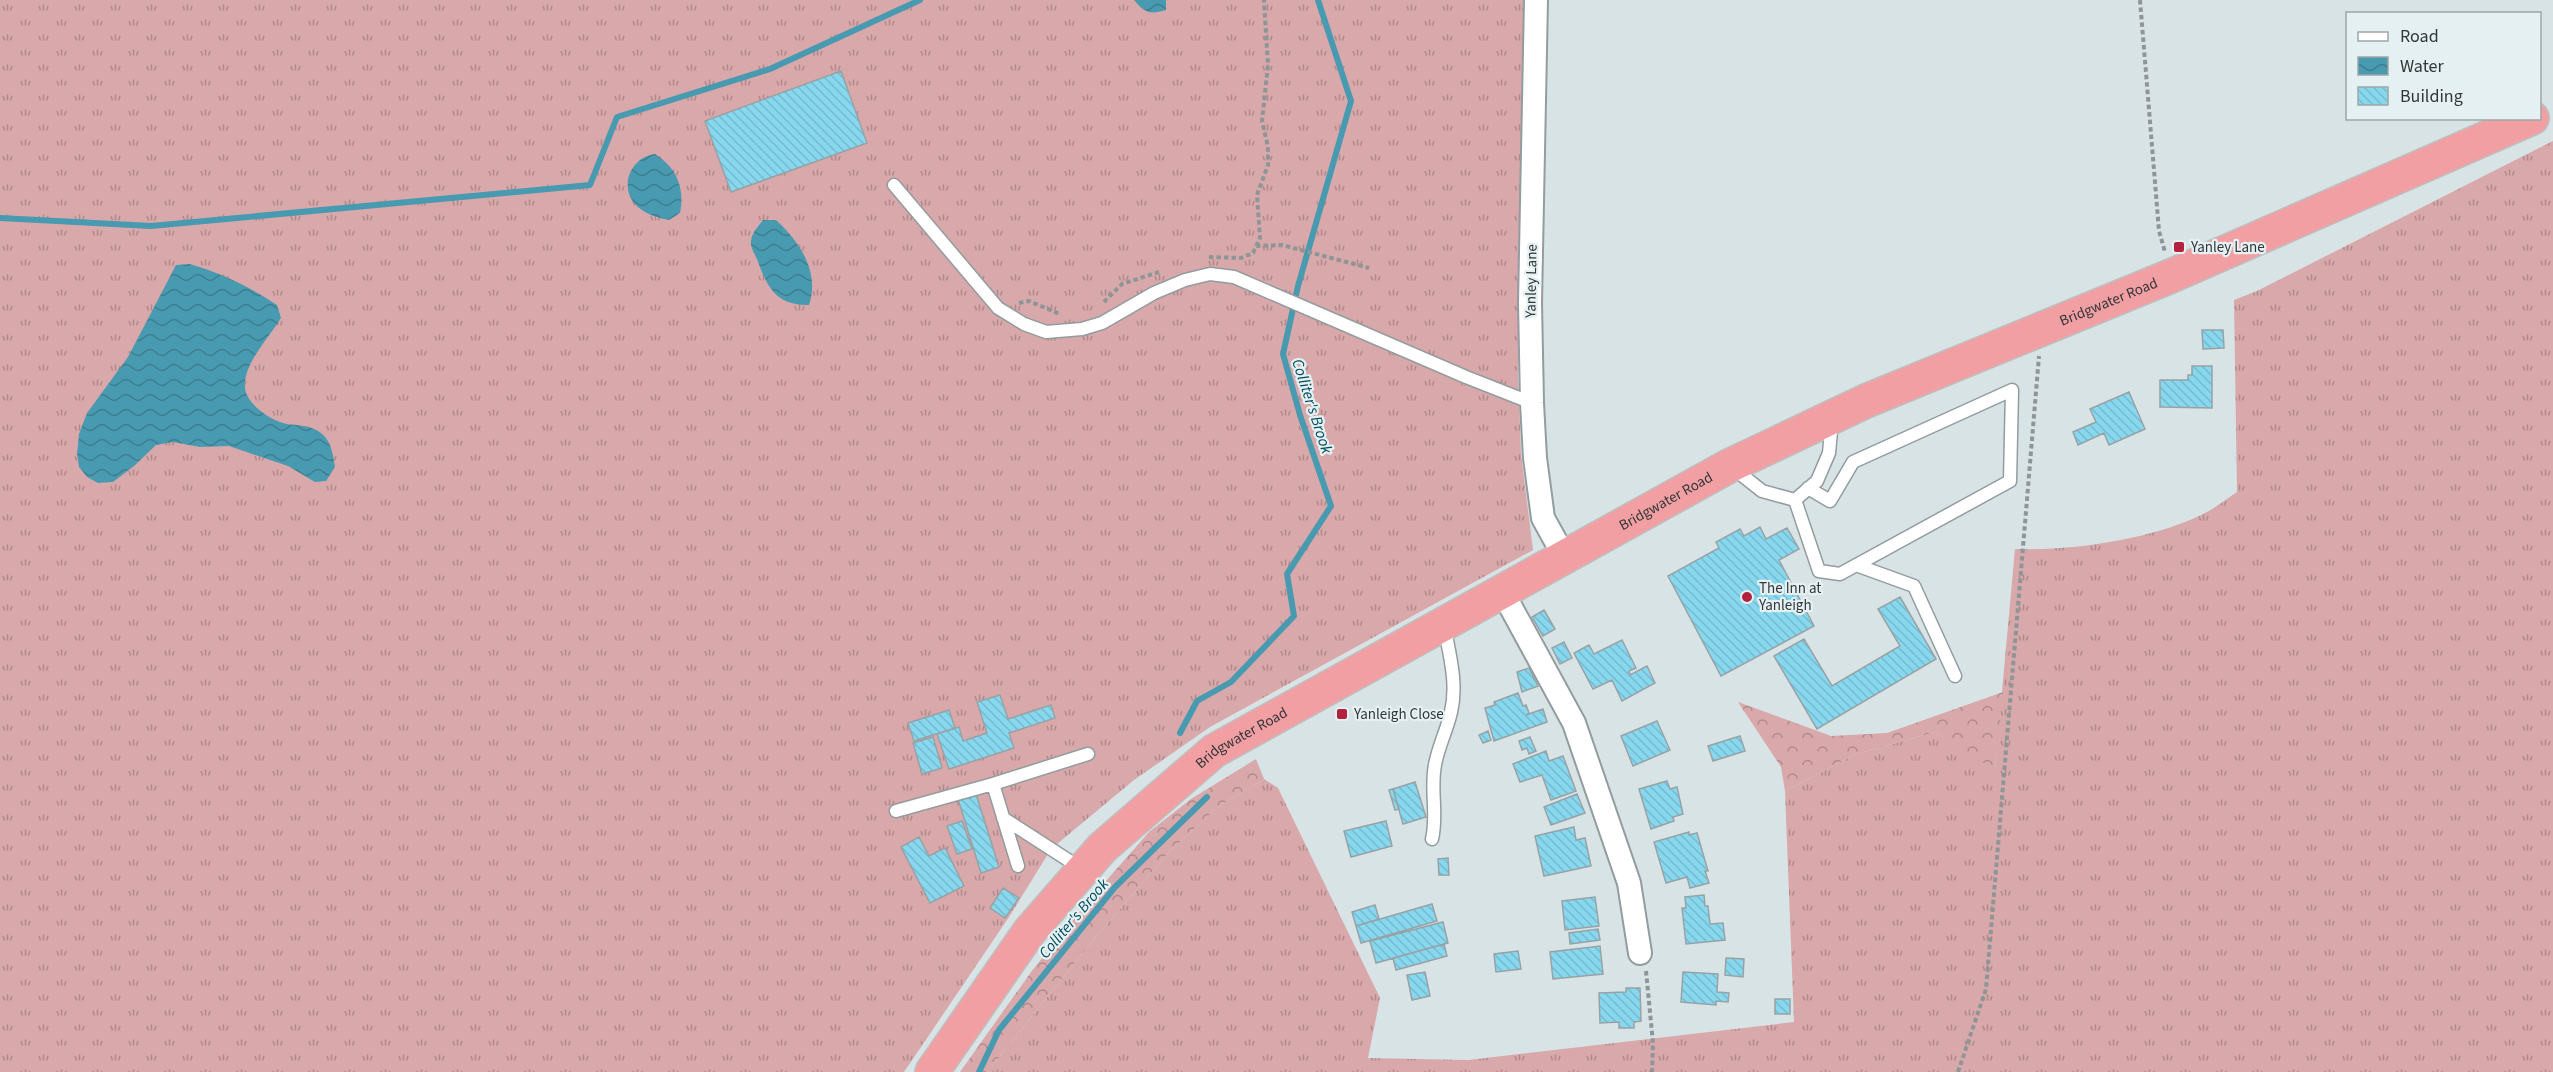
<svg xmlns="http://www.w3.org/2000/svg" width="2553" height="1072" viewBox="0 0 2553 1072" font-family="'Source Sans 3',sans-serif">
<defs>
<pattern id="grass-tufts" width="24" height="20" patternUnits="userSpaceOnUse" patternTransform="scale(1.5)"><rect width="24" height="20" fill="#d8a8aa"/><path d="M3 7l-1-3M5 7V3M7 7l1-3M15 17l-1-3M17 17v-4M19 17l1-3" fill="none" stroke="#b08a8b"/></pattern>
<pattern id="forest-crowns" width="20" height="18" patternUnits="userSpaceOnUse" patternTransform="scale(1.5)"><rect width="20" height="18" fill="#d8a8aa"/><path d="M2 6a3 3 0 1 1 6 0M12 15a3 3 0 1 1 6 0" fill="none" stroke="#b08a8b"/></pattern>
<pattern id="water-waves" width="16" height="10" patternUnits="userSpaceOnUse" patternTransform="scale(1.5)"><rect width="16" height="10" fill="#489ab0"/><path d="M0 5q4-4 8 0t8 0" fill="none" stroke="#3d7e90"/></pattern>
<pattern id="building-back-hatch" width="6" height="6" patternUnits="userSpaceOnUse" patternTransform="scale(1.5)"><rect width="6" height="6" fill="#87d8ef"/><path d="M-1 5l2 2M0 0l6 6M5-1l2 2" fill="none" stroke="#75bace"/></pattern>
</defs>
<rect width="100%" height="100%" fill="#d8e3e6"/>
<!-- grass -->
<path fill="url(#grass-tufts)" d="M0,0H1527L1518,374L1521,454L1533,550L1210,727L1134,780L1051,849L1009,917L904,1072H0Z
M2553,141V1072H992V1066L1089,945L1169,852L1219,806L1264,779L1278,788L1380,998L1368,1058L1468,1060L1794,1022L1785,791L1856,754L1935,732L1995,769L2015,549C2071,551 2146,540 2197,517C2211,511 2224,501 2237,492L2234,300L2257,291Z"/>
<!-- forest -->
<path fill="url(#forest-crowns)" d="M2003,692L1995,770L1935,732L1856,754L1785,791L1781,767L1738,702L1831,736L1887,733Z
M1256,759L1264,779L1219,806L1169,852L1089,945L992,1066V1072H960L1031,972L1084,906L1149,832L1191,799Z"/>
<!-- water -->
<path fill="url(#water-waves)" d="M1134,0H1166V10C1150,15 1145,13 1134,0Z
M655,154C677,168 685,188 680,213L669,220C660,218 650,216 642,210C617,194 627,158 655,154Z
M763,220H776C800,242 820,272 809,305C776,306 767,287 757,259C754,253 750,246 751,241C752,232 758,227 763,220Z
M190,264C221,273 250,287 277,305L281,318C270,336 247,360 245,382C242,401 267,418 283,423C298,427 309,423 322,434C332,442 333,456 335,467L326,481L315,482L288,466L229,446L200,447L173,442L156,445L134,466L113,482L98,483L87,477L79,467L77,454L79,434L87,413L128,357L176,265Z"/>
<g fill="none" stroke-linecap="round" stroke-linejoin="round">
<!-- stream -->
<path stroke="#489ab0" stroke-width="6" d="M0,218L151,226L590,185L617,117L770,69L920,0
M1180,733L1197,701L1231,682L1294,616L1287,574L1331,506L1300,415L1283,354L1298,286L1351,101L1318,0
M979,1072L999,1030L1115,887L1207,797"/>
</g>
<!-- building -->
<path fill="url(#building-back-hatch)" stroke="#98a2a5" stroke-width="1.5" d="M841,71L867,143L731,192L705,121Z
M2202,330H2223L2224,348L2203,349Z
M2192,366H2212V408L2160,407V380H2188V375H2192Z
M2129,392L2145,429L2109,445L2104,433L2078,445L2073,432L2096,422L2090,409Z
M1760,527L1766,539L1787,528L1799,549L1779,560L1814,626L1721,676L1668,576L1719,548L1716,542L1740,529L1744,536Z
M1900,597L1936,659L1817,729L1774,656L1804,639L1832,686L1900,646L1878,609Z
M1544,610L1555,629L1543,636L1532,617Z
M1622,640L1636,668L1629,671L1630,675L1647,666L1655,683L1622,701L1612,680L1593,689L1574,653L1589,645L1594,654Z
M1564,642L1572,658L1560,664L1552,648Z
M1529,668L1538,686L1522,692L1517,672Z
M1518,693L1523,706L1526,705L1529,713L1526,715L1543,709L1547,722L1494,741L1485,708L1495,705L1494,702Z
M1000,695L1008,719L1051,705L1055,718L1009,733L1014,748L949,769L937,734L959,727L963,741L987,733L977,702Z
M949,710L955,728L914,741L908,723Z
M1657,721L1670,750L1633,766L1621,736Z
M1488,731L1491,740L1483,743L1479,735Z
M1740,736L1745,751L1713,761L1708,746Z
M933,737L942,768L922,774L913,743Z
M1530,737L1536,751L1529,754L1527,748L1522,750L1519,741Z
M1546,751L1549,761L1563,756L1576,791L1551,800L1542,775L1520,782L1513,764Z
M1667,781L1670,789L1677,787L1683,814L1673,817L1674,821L1651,829L1639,789Z
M1415,782L1426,817L1403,824L1393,789Z
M1393,789L1399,809L1395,810L1389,790Z
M976,794L999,867L981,873L958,799Z
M1577,794L1585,813L1551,825L1544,807Z
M962,821L972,849L957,854L947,826Z
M1386,821L1392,846L1351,857L1344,831Z
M1574,827L1576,840L1585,838L1591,866L1544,876L1535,836Z
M1689,832V835L1697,833L1708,871H1705L1709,883L1690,888L1687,877L1666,883L1654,842Z
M919,837L929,856L945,848L964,886L930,903L901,847Z
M1448,858L1449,875H1439L1438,859Z
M1003,888L1019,898L1005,918L990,908Z
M1704,895L1705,906H1708L1710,924L1723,923L1725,940L1686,944L1682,908H1686L1685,897Z
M1595,897L1599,926L1565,930L1562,901Z
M1432,904L1437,921L1361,943L1356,926Z
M1375,905L1379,919L1356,926L1352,912Z
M1443,922L1448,943L1376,963L1370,941Z
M1598,929L1600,940L1570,944L1569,933Z
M1444,944L1447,956L1396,970L1393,958Z
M1600,946L1603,974L1553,979L1550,952Z
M1518,951L1521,969L1496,972L1494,954Z
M1726,958L1744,959L1743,977L1725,975Z
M1425,972L1430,996L1412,1000L1407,975Z
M1683,972L1718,974L1717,992L1729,993L1728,1002L1716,1001V1005L1681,1002Z
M1626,988H1640L1641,1021L1634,1022V1028H1619V1022L1600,1023L1599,993L1626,992Z
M1775,999H1790V1014H1775Z"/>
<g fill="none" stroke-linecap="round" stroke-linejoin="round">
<!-- service casing -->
<g stroke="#939c9f" stroke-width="15">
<path id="service" d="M894,185L998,308L1024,324L1046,332L1082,329L1102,323L1154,293L1185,280L1210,274L1234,277L1466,377L1532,403
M1733,468L1762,491L1795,500L1817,481L1829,453L1832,421
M1795,500L1819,571L1840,574L2010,481L2012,390L1853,462L1830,501L1808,488
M1856,565L1914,586L1955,676
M993,784L1018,866
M896,811L993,784L1088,754
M1003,818L1082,869
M1432,839C1438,815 1430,790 1435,765C1438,747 1447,730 1451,712C1458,683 1449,653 1444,625"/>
</g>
<!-- minor casing -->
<g stroke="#939c9f" stroke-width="26">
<path id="minor" d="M1536,0L1530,303L1532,403L1535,458L1543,518L1564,556
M1502,591L1574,723L1629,883L1640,953"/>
</g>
<!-- trunk casing -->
<g stroke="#bebfbf" stroke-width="36">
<g id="trunk">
<path id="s1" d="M932,1072L1029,932L1102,848L1214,751L1729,466L1866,401L2171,276L2532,118"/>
</g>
</g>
<!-- path -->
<path stroke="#8d9597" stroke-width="4" stroke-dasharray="4.5 3" stroke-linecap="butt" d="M2140,0L2159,231L2165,252
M1256,246L1282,245L1369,268
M1209,257L1241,258L1253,253L1260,238L1257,195L1268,165V147L1262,121L1268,65L1264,0
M1104,302L1122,284L1159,272
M1019,303L1029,301L1060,314
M1646,971L1653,1043L1652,1072
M1958,1072L1986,989L2039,356"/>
<!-- service -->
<use href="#service" stroke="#fff" stroke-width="12"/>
<!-- minor -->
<use href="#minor" stroke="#fff" stroke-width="22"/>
<!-- trunk -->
<use href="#trunk" stroke="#f29fa4" stroke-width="33"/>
</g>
<!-- markers -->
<g fill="#b4213f" stroke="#e5f0f3" stroke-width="2">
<rect x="2173" y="241" width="12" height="12" rx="3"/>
<circle cx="1747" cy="597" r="6"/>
<rect x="1336" y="708" width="12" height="12" rx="3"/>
</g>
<g text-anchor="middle" stroke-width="4.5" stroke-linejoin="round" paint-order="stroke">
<!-- poi labels -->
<g font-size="15" fill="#333738" stroke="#e5f0f3" text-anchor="start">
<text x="2191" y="252">Yanley Lane</text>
<text x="1759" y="593">The Inn at<tspan x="1759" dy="17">Yanleigh</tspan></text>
<text x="1354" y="719">Yanleigh Close</text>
</g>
<!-- street labels -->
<g font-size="15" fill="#333738" stroke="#e5f0f3">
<text transform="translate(1531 281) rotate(-89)" y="5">Yanley Lane</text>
<text dy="5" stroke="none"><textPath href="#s1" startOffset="1432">Bridgwater Road</textPath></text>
<text dy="5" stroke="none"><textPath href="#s1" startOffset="946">Bridgwater Road</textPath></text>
<text dy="5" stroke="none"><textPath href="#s1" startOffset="460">Bridgwater Road</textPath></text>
</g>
<!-- water labels -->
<g font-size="16" font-style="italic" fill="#014d5c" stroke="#e5f0f3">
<text transform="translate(1313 406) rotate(72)" y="6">Colliter's Brook</text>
<text transform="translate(1073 918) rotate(-50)" y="6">Colliter's Brook</text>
</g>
</g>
<!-- legend -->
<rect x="2346" y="12" width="195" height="108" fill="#e5f0f3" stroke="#9ea6a8" stroke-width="1.5"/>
<rect x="2358" y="32" width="30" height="9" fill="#ffffff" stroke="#9ea6a8" stroke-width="1.5"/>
<text x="2400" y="42" font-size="18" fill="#333738">Road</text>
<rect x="2358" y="57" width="30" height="18" fill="url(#water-waves)" stroke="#9ea6a8" stroke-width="1.5"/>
<text x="2400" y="72" font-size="18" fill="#333738">Water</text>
<rect x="2358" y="87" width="30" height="18" fill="url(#building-back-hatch)" stroke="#9ea6a8" stroke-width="1.5"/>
<text x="2400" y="102" font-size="18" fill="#333738">Building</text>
</svg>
